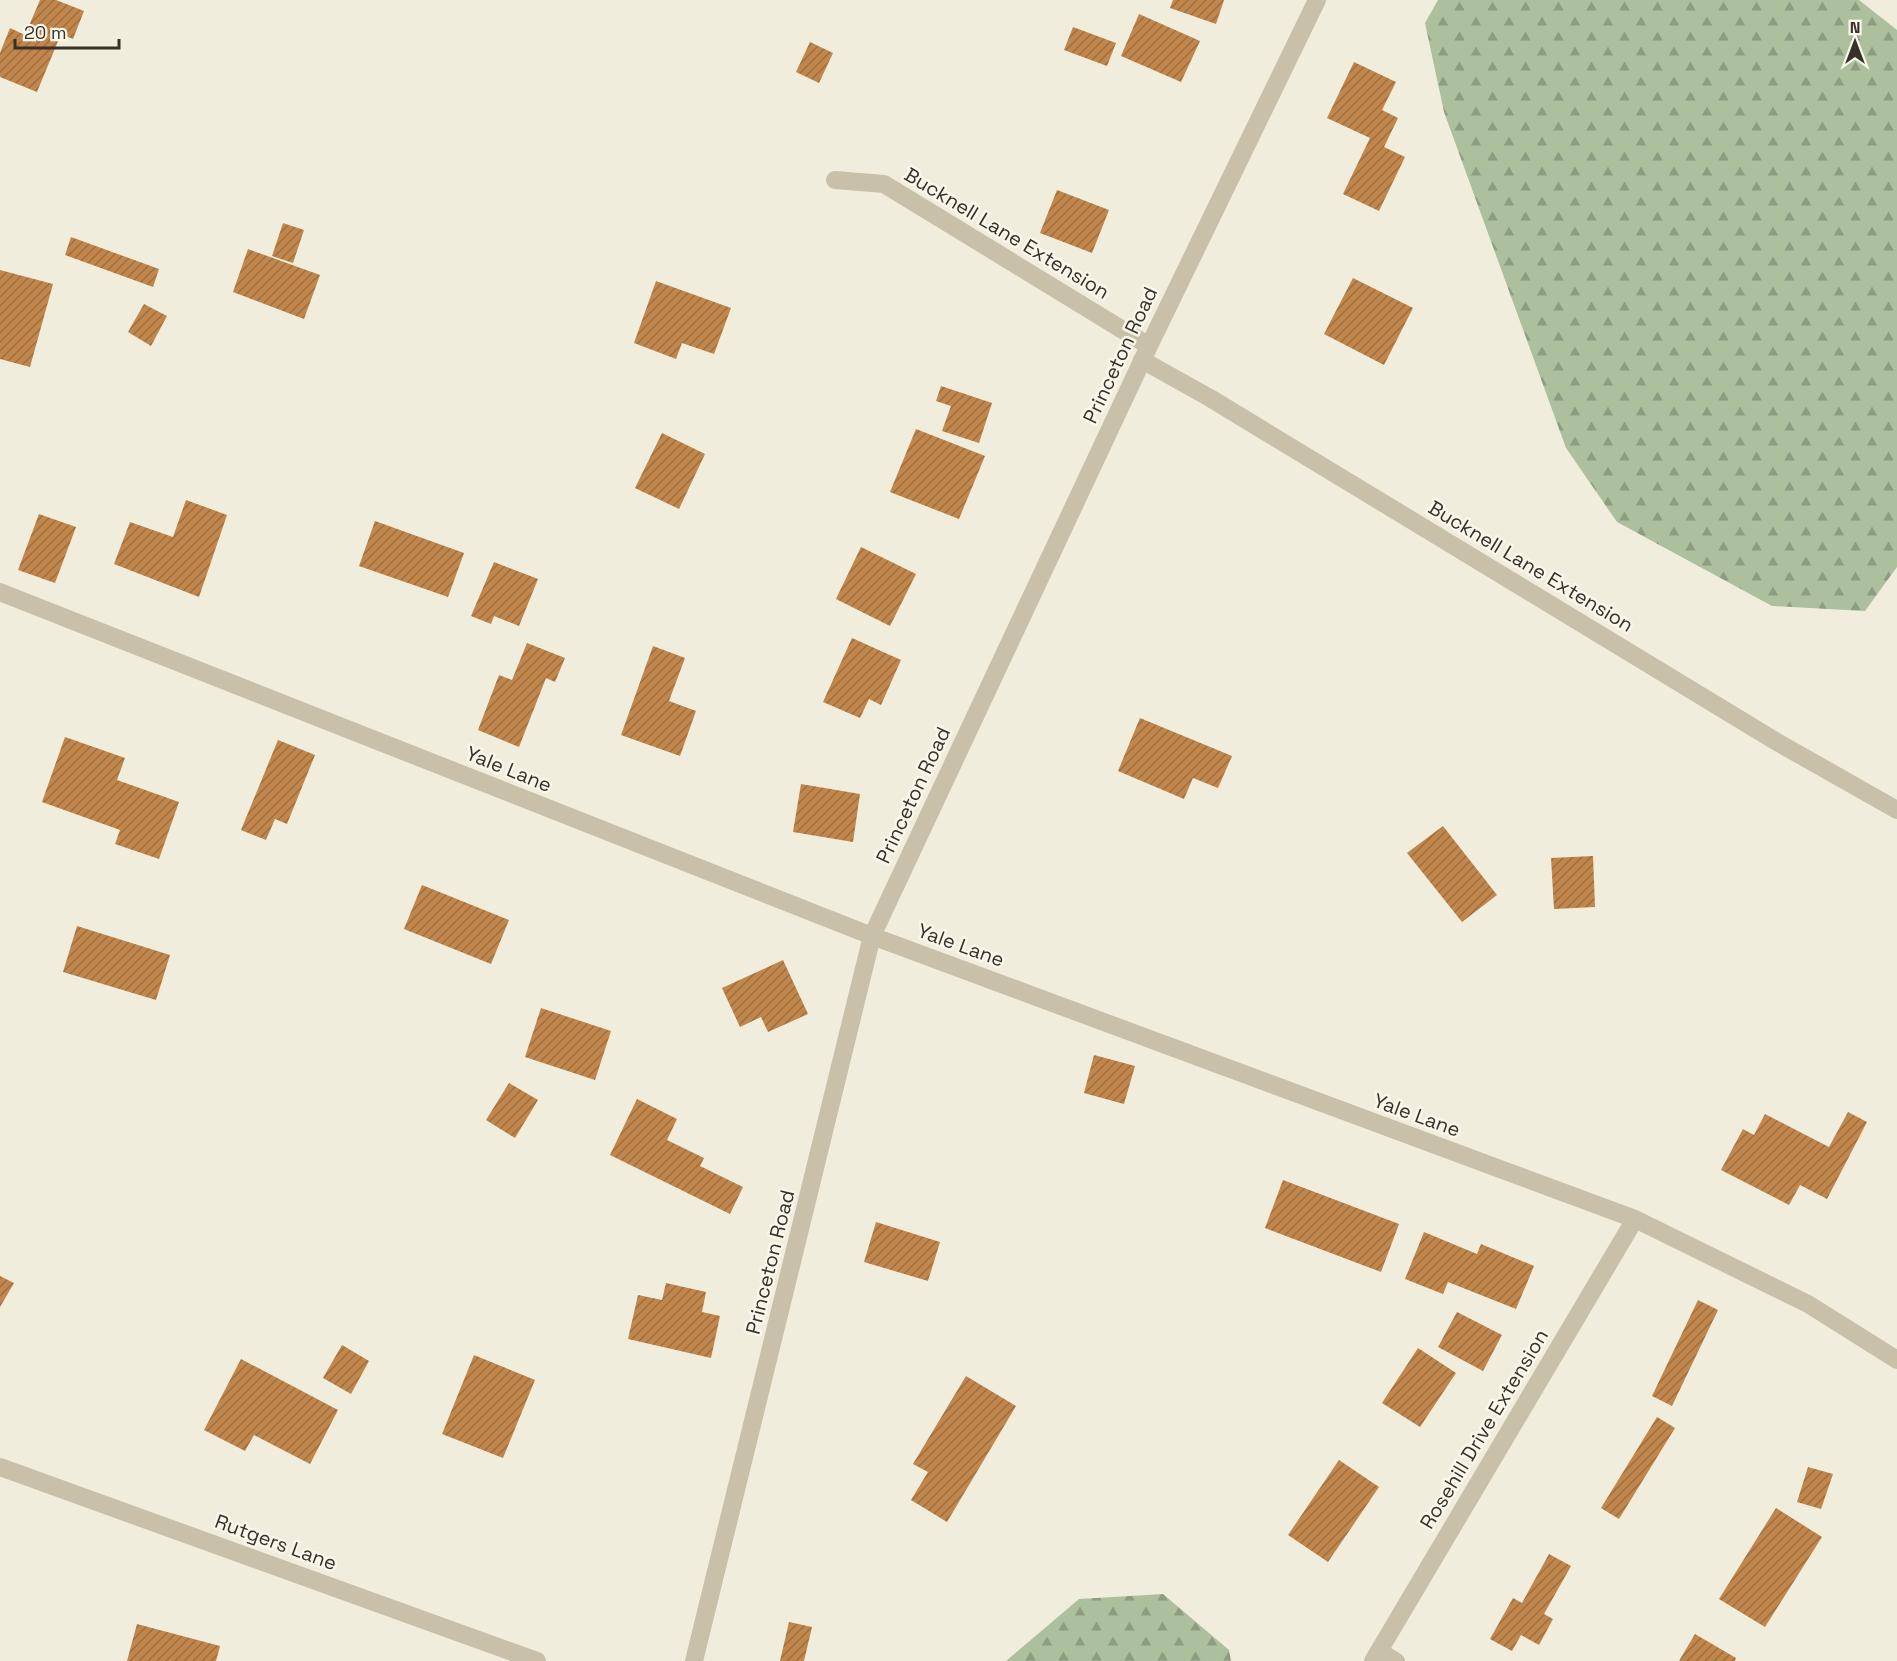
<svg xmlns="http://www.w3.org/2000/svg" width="1897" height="1661" viewBox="0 0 1897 1661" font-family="'Space Grotesk',sans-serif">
<defs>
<pattern id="forest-firs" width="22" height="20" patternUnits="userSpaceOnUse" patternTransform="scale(1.5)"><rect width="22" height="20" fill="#acc09e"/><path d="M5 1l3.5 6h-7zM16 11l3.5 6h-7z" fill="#8d9d81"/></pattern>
<pattern id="building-hatch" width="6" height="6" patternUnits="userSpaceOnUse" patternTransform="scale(1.5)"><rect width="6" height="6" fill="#c1864b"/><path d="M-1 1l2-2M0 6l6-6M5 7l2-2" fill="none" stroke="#9e6e3e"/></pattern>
</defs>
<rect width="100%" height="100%" fill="#f1eddd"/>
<!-- forest -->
<path fill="url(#forest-firs)" d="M1438,0H1859L1897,30V567L1865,611L1772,606L1617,522L1566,448L1444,112L1425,23Z
M1163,1594L1229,1650L1231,1661H1006L1079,1599Z"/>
<!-- building -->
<path fill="url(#building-hatch)" d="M40,0H56L84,11L73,39L61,34L37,92L0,77V53L10,28L25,35Z
M1173,0H1224L1216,24L1170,8Z
M1139,14L1200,41L1181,82L1121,56Z
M1073,27L1116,43L1107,66L1064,50Z
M810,42L833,53L819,83L796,72Z
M1354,62L1396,82L1382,110L1398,118L1384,147L1405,157L1379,211L1343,194L1370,138L1327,118Z
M1057,190L1109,210L1092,253L1040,233Z
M283,223L304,230L293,263L272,256Z
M71,237L159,269L153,287L65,255Z
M248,249L320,275L304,319L233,292Z
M0,270L53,284L30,367L0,359Z
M1353,278L1413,308L1384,365L1324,334Z
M656,281L731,308L714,354L682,343L676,359L634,343Z
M144,304L167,316L151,346L128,332Z
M941,386L992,403L979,443L942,431L951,406L936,401Z
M916,429L985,456L959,519L890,492Z
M662,433L705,454L679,509L635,488Z
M186,500L227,515L199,597L114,564L130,522L173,537Z
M39,514L76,527L55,583L18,570Z
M375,521L464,553L448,597L359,566Z
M861,547L916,574L890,626L836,599Z
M494,562L538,579L519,626L494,616L491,624L471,616Z
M852,638L901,660L881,705L869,699L860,718L823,702Z
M527,643L565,658L555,682L546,678L519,747L478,730L499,675L512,680Z
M653,646L685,658L669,701L696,711L680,756L621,735Z
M1140,718L1232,756L1218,788L1193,778L1184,799L1118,771Z
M65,737L125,758L117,780L179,802L159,859L115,844L120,830L42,802Z
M278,740L315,755L287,824L275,819L266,840L241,830Z
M801,784L860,794L853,842L793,832Z
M1443,826L1497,895L1462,922L1407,853Z
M1593,856L1595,907L1554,909L1551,858Z
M422,885L509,920L491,964L404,929Z
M77,926L170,955L156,1000L63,972Z
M783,960L808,1014L768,1032L761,1017L740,1027L722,988Z
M541,1008L611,1031L595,1080L525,1057Z
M1094,1055L1135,1066L1124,1104L1084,1093Z
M509,1083L538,1100L515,1138L486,1120Z
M637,1099L677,1119L667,1140L704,1158L700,1166L743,1187L730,1214L610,1155Z
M1848,1112L1867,1122L1827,1199L1800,1185L1789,1205L1721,1170L1743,1129L1754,1135L1765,1114L1829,1147Z
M1283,1180L1399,1224L1381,1272L1265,1228Z
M876,1222L940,1242L928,1281L864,1262Z
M1424,1232L1477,1254L1481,1244L1534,1266L1516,1309L1448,1282L1443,1294L1405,1279Z
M0,1276L14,1283L0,1307Z
M666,1283L706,1292L702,1312L720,1316L711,1358L628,1339L638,1295L662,1300Z
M1698,1300L1718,1310L1672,1406L1652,1396Z
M1457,1312L1502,1335L1483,1371L1438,1347Z
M342,1345L369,1361L351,1394L323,1378Z
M1418,1348L1456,1373L1420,1427L1382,1403Z
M474,1355L535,1380L503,1458L442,1434Z
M241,1359L338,1410L310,1464L254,1435L245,1451L204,1430Z
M966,1376L1016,1406L947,1522L911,1500L928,1472L913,1464Z
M1657,1417L1675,1428L1619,1519L1601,1508Z
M1339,1460L1379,1487L1328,1562L1288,1535Z
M1808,1467L1833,1474L1821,1509L1797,1502Z
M1776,1508L1822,1537L1765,1627L1719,1599Z
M1549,1554L1571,1566L1544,1614L1553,1619L1539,1645L1521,1635L1512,1651L1490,1639L1513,1598L1522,1603Z
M789,1622L812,1627L804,1661H780Z
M137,1624L220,1646L216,1661H127Z
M1695,1634L1736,1658L1735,1661H1679Z"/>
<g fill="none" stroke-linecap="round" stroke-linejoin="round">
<!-- lane -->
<path stroke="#c9c0aa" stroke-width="16" d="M1379,1650L1397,1661"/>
<!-- street -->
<path stroke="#c9c0aa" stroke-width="18" d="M835,180L884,184L1149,346
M1142,360L1210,398L1777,742L1897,810
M0,592L872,936L1635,1219L1808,1304L1897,1360
M0,1467L537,1661
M694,1661L872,936L1149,346L1317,0
M1373,1661L1635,1219"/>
</g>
<g text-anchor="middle" stroke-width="5" stroke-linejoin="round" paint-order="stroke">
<!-- street labels -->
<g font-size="20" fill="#373129" stroke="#f9f6ea">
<text transform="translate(1007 233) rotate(31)" y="7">Bucknell Lane Extension</text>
<text transform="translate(1120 355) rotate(-65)" y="7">Princeton Road</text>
<text transform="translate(1531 566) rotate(31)" y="7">Bucknell Lane Extension</text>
<text transform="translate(509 769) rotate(22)" y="7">Yale Lane</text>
<text transform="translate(913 795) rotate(-65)" y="7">Princeton Road</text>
<text transform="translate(961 945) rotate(20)" y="7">Yale Lane</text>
<text transform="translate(1417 1115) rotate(20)" y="7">Yale Lane</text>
<text transform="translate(770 1262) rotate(-76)" y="7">Princeton Road</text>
<text transform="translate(1484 1429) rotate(-59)" y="7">Rosehill Drive Extension</text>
<text transform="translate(276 1542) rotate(20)" y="7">Rutgers Lane</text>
</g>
</g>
<!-- north arrow -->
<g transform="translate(1855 42)" stroke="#f9f6ea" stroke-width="4.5" paint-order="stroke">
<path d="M0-4.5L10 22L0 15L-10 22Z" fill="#373129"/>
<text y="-9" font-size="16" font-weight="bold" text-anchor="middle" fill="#373129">N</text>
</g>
<!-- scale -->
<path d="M15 39v9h104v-9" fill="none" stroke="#373129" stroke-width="3"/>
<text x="24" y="39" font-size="18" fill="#373129" stroke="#f9f6ea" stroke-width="4.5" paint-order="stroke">20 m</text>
</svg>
